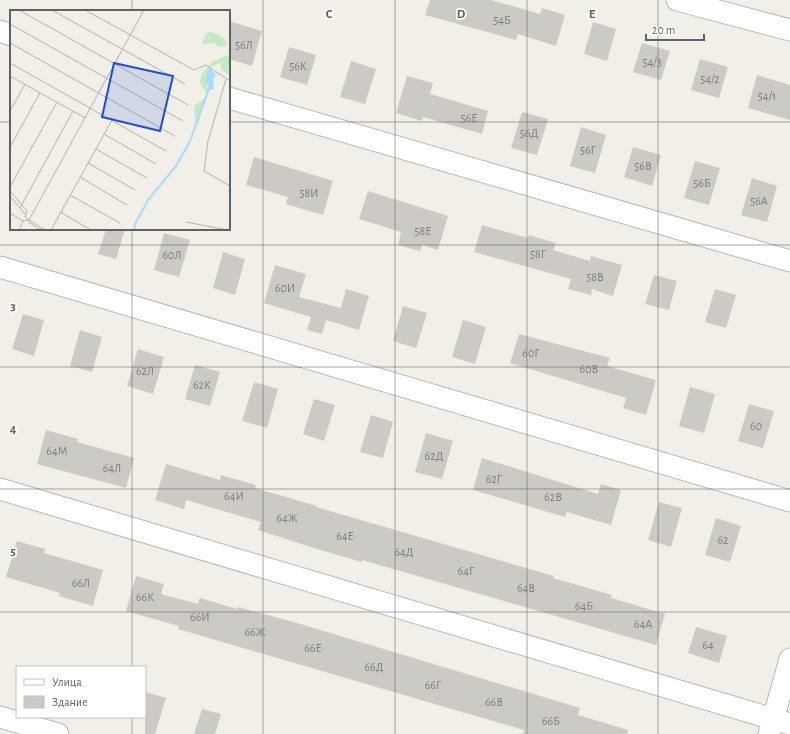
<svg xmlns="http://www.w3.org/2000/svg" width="790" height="734" viewBox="0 0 790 734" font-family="'Alegreya Sans',sans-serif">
<rect width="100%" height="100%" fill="#f1efe8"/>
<!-- building -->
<path fill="#cccac5" d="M430,0H491L540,14L542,8L565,15L556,46L518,34L516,40L425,15Z
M229,21L262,31L252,66L229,59Z
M593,22L616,29L607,61L584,54Z
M642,43L670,51L661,80L633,72Z
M289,47L316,55L307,85L280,77Z
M700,59L728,67L719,98L691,90Z
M351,61L376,69L365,104L340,97Z
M757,75L790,85V120L748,108Z
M407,76L433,83L430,94L488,111L482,134L423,117L422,121L396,113Z
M522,112L548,119L537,155L511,148Z
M581,127L606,135L595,173L570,166Z
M633,147L661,155L652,186L624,177Z
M254,157L333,181L323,215L286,204L288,197L246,185Z
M695,161L720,168L709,205L684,198Z
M752,178L777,186L767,222L741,215Z
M368,191L448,216L438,250L422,245L420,251L398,245L401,232L359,219Z
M482,225L528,238L529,235L556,243L553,250L590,261L591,256L622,265L613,296L592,289L591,295L568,289L571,279L474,252Z
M106,229H125L116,259L98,254Z
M164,233L190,240L179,277L154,270Z
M223,252L245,259L235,295L213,288Z
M275,265L306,274L299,297L341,308L346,289L369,296L359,330L326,320L322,334L307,330L311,317L264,303Z
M654,275L677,281L669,310L645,304Z
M715,289L736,295L726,328L705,322Z
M403,306L427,313L416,348L393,341Z
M23,314L44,320L34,356L12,349Z
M463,320L486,327L475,364L452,357Z
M80,330L102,337L92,372L70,366Z
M519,334L610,358L607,366L656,380L646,415L623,408L626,398L510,363Z
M138,349L164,357L153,394L127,386Z
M195,365L220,372L210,406L185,399Z
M254,382L278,389L267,428L242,421Z
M690,387L715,394L704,433L679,426Z
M314,399L335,405L324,441L303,434Z
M749,404L774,411L763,448L738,441Z
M371,415L393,422L383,458L360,452Z
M46,430L78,439L77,442L134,458L126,488L37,464Z
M426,433L453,441L442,479L415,472Z
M482,458L598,494L601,484L621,490L611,525L567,512L565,517L473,490Z
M166,464L220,480L221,475L256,485L255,488L317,506L316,507L554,576L553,578L612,595L611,598L665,614L656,645L362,560V562L317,549L258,530L261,522L186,500L184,509L155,500Z
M659,502L682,508L671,547L648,540Z
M716,518L741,526L730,562L705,555Z
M17,541L45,549L44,553L103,570L93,606L59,596L60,593L6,577Z
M136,576L164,584L161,594L198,604L200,598L237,609L238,607L297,623L580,708L578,715L628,730L627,734H523L524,730L178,629L179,626L126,611Z
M696,627L727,636L719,663L688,653Z
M145,692L166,698L155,734H145Z
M202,709L221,714L215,734H194Z"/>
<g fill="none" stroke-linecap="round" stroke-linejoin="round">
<!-- street casing -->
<g stroke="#b5b8bc" stroke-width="23">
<path id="street" d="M677,0L790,30
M0,31L11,35
M229,98L790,261
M0,267L790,501
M0,489L790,724
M0,717L58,734
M769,734L790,659"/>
</g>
<!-- street -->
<use href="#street" stroke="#fff" stroke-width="21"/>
</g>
<!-- grid -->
<path fill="none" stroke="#5f6368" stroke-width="1" stroke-opacity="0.55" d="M132,0V11M263,0V734M395,0V734M527,0V734M658,0V734M0,122H11M229,122H790M132,229V667M0,245H790M0,367H790M0,489H790M0,612H790M132,717V734"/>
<g text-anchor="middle" stroke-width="3.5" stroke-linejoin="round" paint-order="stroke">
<!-- number labels -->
<g font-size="12" fill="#7a7d7f">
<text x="502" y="24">54Б</text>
<text x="244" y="49">56Л</text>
<text x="652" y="66">54/3</text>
<text x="298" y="70">56К</text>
<text x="710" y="83">54/2</text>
<text x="767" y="100">54/1</text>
<text x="469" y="122">56Е</text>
<text x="529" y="137">56Д</text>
<text x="588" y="154">56Г</text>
<text x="643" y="170">56В</text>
<text x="702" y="187">56Б</text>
<text x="309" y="197">58И</text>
<text x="759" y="205">56А</text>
<text x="423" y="235">58Е</text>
<text x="538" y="258">58Г</text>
<text x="172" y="259">60Л</text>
<text x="595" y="281">58В</text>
<text x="285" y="292">60И</text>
<text x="531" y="357">60Г</text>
<text x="589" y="373">60В</text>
<text x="145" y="375">62Л</text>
<text x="202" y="389">62К</text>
<text x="756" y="430">60</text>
<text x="57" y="455">64М</text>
<text x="434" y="460">62Д</text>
<text x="112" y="472">64Л</text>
<text x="494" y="483">62Г</text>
<text x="234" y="500">64И</text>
<text x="553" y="501">62В</text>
<text x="287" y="522">64Ж</text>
<text x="345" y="540">64Е</text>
<text x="723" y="544">62</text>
<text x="404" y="556">64Д</text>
<text x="466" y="575">64Г</text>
<text x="81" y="587">66Л</text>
<text x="526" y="592">64В</text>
<text x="145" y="601">66К</text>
<text x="584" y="610">64Б</text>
<text x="200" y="621">66И</text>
<text x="643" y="628">64А</text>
<text x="255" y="636">66Ж</text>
<text x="708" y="649">64</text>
<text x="313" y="652">66Е</text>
<text x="374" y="671">66Д</text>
<text x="433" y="689">66Г</text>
<text x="494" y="706">66В</text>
<text x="551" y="725">66Б</text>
</g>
</g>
<!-- overview -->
<g transform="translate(10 10)">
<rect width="220" height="220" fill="#f1efe8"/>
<path d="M199,22L208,24L215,30L217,36L208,37L205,33L192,34L195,25ZM217,45L220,47V66L211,59L210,53L201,57L197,76L199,80L188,113L185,109L184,96L194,89L196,82L190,73L191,65L202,52Z" fill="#c5e8c5"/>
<path d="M199,58L206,64L203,70L204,79L199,80L196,69Z" fill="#aadaff"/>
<path fill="none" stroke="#aadaff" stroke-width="2" d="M124,220L125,214L138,190L166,156L180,131L199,79"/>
<path fill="none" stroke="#b3b3b1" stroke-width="1" d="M9,0L178,95M42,0L175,74M75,0L184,60L196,55L220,71M0,14L173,111M0,33L165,126M0,53L156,141M0,66L75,108M216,69L198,131L194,161L220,176M0,101L15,74M94,124L146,154M0,137L30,83M86,139L137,168M78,153L125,180M70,167L117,195M0,177L47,92M0,181L17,201L15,207L19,210L134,0M60,185L110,213M0,186L15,204M10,198L63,101M50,202L81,220M0,203L13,211M18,212L31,220M176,212L217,220M9,220L13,211L19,210L35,220M41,220L102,110"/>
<path fill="#1d4ed8" fill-opacity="0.15" stroke="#1d4ed8" stroke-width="2" d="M104,53L163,66L150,121L92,107Z"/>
<rect width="220" height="220" fill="none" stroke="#5f6368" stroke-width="2"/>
</g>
<g font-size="13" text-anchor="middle" font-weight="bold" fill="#5f6368" stroke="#fff" stroke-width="3.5" stroke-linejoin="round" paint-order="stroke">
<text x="329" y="18">C</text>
<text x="461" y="18">D</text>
<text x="592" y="18">E</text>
<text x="13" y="310">3</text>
<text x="13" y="433">4</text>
<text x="13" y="555">5</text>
</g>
<!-- legend -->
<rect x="16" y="666" width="130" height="52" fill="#ffffff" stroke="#bfc1c3"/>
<rect x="24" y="679" width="20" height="6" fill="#ffffff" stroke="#bfc1c3"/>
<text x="52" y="686" font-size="12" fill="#5f6368">Улица</text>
<rect x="24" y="696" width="20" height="12" fill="#cccac5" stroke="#bfc1c3"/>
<text x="52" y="706" font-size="12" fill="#5f6368">Здание</text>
<!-- scale -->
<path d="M646 34v6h58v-6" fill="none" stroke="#5f6368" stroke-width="2"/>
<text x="652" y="34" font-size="12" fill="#5f6368" stroke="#ffffff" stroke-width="3" paint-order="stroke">20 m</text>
</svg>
